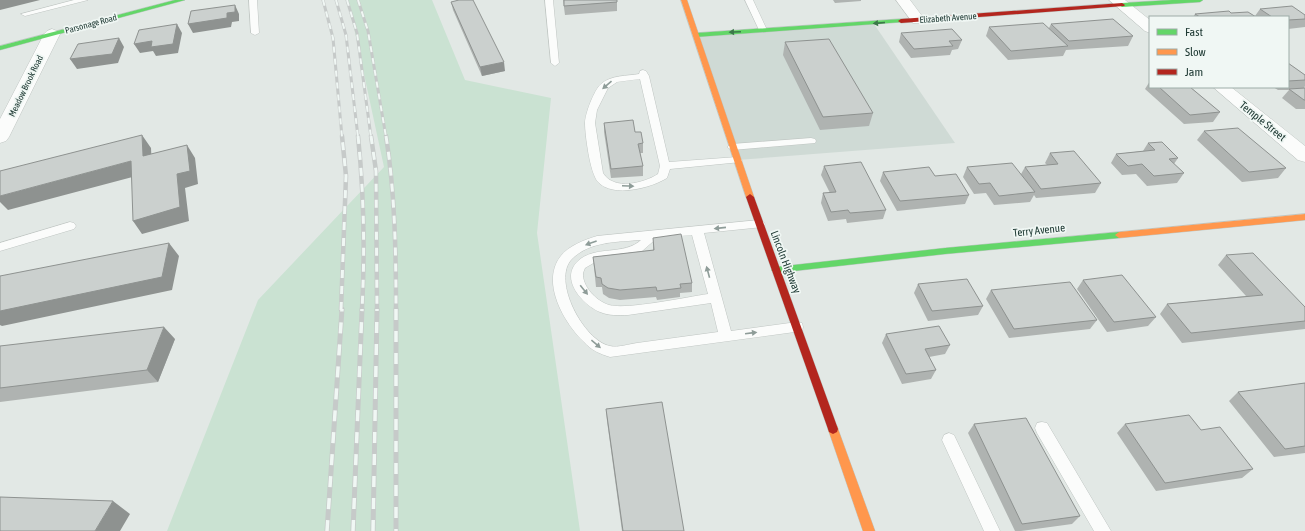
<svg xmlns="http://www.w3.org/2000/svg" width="1305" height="531" viewBox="0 0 1305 531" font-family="'Asap Condensed',sans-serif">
<rect width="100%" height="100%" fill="#e2e8e5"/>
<!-- built -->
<path fill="#cfdad5" d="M874,24L955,143L737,160L696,35Z"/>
<!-- green -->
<path fill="#cae2d2" d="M348,0H432L465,80L551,98L537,233L580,531H167L258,300L384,167Z"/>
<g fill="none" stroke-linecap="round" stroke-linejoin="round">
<!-- lane casing -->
<g stroke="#bfc5c2" stroke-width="1">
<path id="lane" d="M74,0H88L25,16L21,14Z
M249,0H257L259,33L255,35L251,33Z
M545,0H553L559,63L555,66L551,63Z
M745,0H753L767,30L766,32H760L759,30Z
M643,70L646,71L649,76L669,162L737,157L742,160L741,162L670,169L667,178C651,188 613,198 598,182C590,173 585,135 585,123C585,114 594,90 601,84C611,75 627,76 639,74L640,71ZM640,79L660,166L658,174C644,183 614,191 603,173L595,123L597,110L608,88L617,82Z
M811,138L815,139L816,141L815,143L732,150L727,147L732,144Z
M759,220L763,221L765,224L763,227L704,233L731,331L797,322L802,323L803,327L802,331L610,357C600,354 591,350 584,342C564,323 541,283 560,257C568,246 584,240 597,236ZM692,235L708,294C687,297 627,310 609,305C596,301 582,286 583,273L585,268L597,261L630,256L641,252L657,238ZM641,240C624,256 595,245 578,261C559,279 583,305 600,312C609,316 618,315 628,315L711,303L718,332C691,336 664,339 637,343C629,344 618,348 610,346C584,341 551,280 572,259C590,241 618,242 641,240Z
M70,222L74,223L76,226L74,229L0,251V243Z
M1042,422L1047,423L1111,531H1094L1037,433L1035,428L1037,423Z
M949,433L954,435L1000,531H984L942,440L944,435Z"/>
</g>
<!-- street casing -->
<g stroke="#bfc5c2" stroke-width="1">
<path id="street" d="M896,0H910L925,20L923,23H913Z
M1109,0H1125L1150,20V33L1145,31Z
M52,29L57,31L60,34L9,137L6,141L0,143V119L44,34L47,31Z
M1213,87H1231L1305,146V162L1298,160Z"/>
</g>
<!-- fast casing -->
<g stroke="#bec6c3" stroke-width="1">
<path id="fast" d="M175,0H185L0,50V46Z
M1172,0H1203L1200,2L1122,7L1119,5L1122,3Z
M901,19L903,20V22L696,37L693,35L696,33Z
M1119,232L1123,235L1119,238L945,254L776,273L771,270L776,267L945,248Z"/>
</g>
<!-- slow casing -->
<g stroke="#bec6c3" stroke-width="1">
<path id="slow" d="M681,0H687L754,197L753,199L750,200L746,197Z
M1305,214V220L1119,238L1115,235L1119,232Z
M833,424L837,426L838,429L875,531H863L828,429L829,426Z"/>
</g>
<!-- jam casing -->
<g stroke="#bec6c3" stroke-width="1">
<path id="jam" d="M1122,3L1125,5L1124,6L901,23L898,21L901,19Z
M750,194L754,197L838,429L837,432L833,434L829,432L828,429L746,197Z"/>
</g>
<!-- lane -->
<use href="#lane" fill="#fbfcfb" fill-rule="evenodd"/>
<!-- street -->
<use href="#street" fill="#fbfcfb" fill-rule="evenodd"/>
<!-- fast -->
<use href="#fast" fill="#63d668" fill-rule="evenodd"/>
<!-- slow -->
<use href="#slow" fill="#ff974d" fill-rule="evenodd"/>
<!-- jam -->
<use href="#jam" fill="#b3261e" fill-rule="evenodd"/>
<!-- rail-far2 casing -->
<g stroke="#c6cac9" stroke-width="3">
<path id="rail-far2" d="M323,0L333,38L342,137
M336,0L346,35L358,137
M347,0L357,33L371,137
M358,0L368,31L386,137"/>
</g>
<!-- rail-far1 casing -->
<g stroke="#c6cac9" stroke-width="4.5">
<path id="rail-far1" d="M358,136C364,194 365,252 362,310
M371,136L376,171L377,310
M386,136C395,193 396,252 396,310
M341,310L346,176L342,136"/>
</g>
<!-- rail casing -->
<g stroke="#c6cac9" stroke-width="5">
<path id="rail" d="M396,309V531
M327,531L342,309
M353,531L362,309
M373,531L377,309"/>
</g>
<!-- rail-far2 -->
<use href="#rail-far2" stroke="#f0f7f4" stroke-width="2" stroke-dasharray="6" stroke-linecap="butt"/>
<!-- rail-far1 -->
<use href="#rail-far1" stroke="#f0f7f4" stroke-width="3" stroke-dasharray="8" stroke-linecap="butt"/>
<!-- rail -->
<use href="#rail" stroke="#f0f7f4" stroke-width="3.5" stroke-dasharray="11" stroke-linecap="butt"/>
</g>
<!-- wall -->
<path fill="#afb3b1" d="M563,0L617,2V11L565,15Z
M833,0H861V1L835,3Z
M451,2L505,71L482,76L453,10Z
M1260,9L1305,15V27L1288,29V17H1193L1195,14L1231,13L1255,16Z
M1051,24L1133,36L1128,46L1066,50L1063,56L1008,60L986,36L989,27L1049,28Z
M901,33L962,40L958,49L952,50L950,55L911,58L899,42Z
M785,42L873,113L869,126L820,130L783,55Z
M1288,63L1305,75V86L1304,88H1305V109H1296L1282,98L1289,90H1278L1273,87H1288Z
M1150,81V87H1190L1220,112L1213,122L1184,124L1145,89Z
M604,123L635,132L643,143V153H640L643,166V176L611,178L604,132Z
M1204,131L1286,168L1278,178L1242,182L1197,140Z
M1148,143L1178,158L1174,164L1184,173L1177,183L1147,186L1136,174L1122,175L1111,163L1116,154L1143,151Z
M1050,153L1101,183L1095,193L1036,198L1034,195L1030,202L994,205L986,193L974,194L963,177L967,167L1021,174L1025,167L1047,165L1045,163Z
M824,166L886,210L883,219L847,223L846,219L828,221L821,203L823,193H830L821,175Z
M883,172L935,176L969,195L965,204L897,211L880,181Z
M653,238L692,283V292L680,293V297L657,300L656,297L620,300L609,298L603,294L602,287H596L593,257L653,250Z
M1226,255L1305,307V329L1182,343L1160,314L1167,304L1246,296L1218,265Z
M1083,280L1156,317L1148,326L1107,332L1077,289Z
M918,284L983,306L978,315L928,321L914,293Z
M991,290L1097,320L1090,329L1009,338L986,299Z
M886,334L950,345L945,354L929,357L936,370L931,379L902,384L882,343Z
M175,339L158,382L0,402V346Z
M1305,383V453L1274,457L1229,401L1238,392Z
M606,409L684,531H622L607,421Z
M974,424L1080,516L1072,524L1021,531H1015L968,433Z
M1125,424L1201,430L1253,469L1242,478L1156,491L1117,433Z"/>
<!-- shaded-wall -->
<path fill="#8e9290" d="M0,0H40L0,10Z
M235,5L239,14V21L232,22L231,27L193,33L188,24L227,13Z
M177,24L182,33L178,53L156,56L153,51L140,53L134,44Z
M119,38L124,47L118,63L77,69L70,59Z
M504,62L505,71L482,76L480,67Z
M142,135L151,148L152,169L143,156Z
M187,145L195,158L198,184L185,188L189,221L142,234L133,221L177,174Z
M131,161L140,175L8,210L0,202V196Z
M169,243L179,256L172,290L2,326L0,325V311Z
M164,327L175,339L158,382L147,370Z
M113,501L130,514L120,531H95Z"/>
<!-- building -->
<path fill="#cbd0ce" stroke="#8e9290" d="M459,0H473L504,62L480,67L451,2Z
M564,0H617V2L564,6Z
M235,5V12L227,13V18L188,24L191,11Z
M1292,6L1305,15V19L1288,20V17H1272L1260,9Z
M1229,11L1231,13L1248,12L1256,17H1200L1195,14Z
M1113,19L1133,36L1069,41L1051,24Z
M1043,23L1068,46L1011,51L989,27Z
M177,24L173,44L151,47L152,41L134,44L139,30Z
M952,29L962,40L949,41L953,46L914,49L901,33Z
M119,38L112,54L70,59L78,44Z
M829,39L873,113L823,117L785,42Z
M1288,63L1305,75V80L1288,81Z
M1159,87H1190L1220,112L1190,115Z
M1305,88V100H1304L1289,89Z
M633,120L635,132H641L643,143L638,144L643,166L611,169L604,123Z
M1238,128L1286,168L1249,172L1204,131Z
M142,135L143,156L187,145L190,171L177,174L180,207L133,221L131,161L0,196V171Z
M1162,142L1178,158L1169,159L1184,173L1154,176L1142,164L1128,166L1116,154L1155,150L1148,143Z
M1074,151L1101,183L1041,189L1025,167L1058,164L1050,153Z
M861,162L886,210L850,213L848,210L831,212L823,193L836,192L824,166Z
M1012,163L1035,192L999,196L990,183L979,184L967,167Z
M929,167L935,176L956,174L969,195L900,201L883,172Z
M681,234L692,283L680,284L681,288L657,291L656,287L620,290L608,288L602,284L601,278L596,277L593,257L654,250L653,238Z
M169,243L162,277L0,311V276Z
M1253,253L1305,307V321L1191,333L1167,304L1263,295L1226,255Z
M1122,275L1156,317L1114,322L1083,280Z
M967,279L983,306L932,311L918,284Z
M1070,282L1097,320L1014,329L991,290Z
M939,326L950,345L925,349L936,370L906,374L886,334Z
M164,327L147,370L0,388V346Z
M1305,383V446L1285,449L1238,392Z
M662,402L684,531H623L606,409Z
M1189,415L1201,430L1220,427L1253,469L1165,483L1125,424Z
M1026,418L1080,516L1022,524L974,424Z
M0,497L113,501L95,531H0Z"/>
<!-- one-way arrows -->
<defs><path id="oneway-solid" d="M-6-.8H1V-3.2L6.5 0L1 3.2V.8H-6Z"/></defs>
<g fill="#3b7949">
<use href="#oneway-solid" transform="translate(879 23) rotate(175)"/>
<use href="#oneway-solid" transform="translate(735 32) rotate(177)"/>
</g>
<g fill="#8e9c98">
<use href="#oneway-solid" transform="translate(607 85) rotate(139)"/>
<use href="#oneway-solid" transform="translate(628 186) rotate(2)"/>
<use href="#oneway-solid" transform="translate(720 228) rotate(174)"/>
<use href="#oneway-solid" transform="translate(591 243) rotate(160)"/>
<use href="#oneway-solid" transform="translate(708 272) rotate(-105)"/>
<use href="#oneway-solid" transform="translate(584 290) rotate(51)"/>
<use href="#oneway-solid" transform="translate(751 333) rotate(-7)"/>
<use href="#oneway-solid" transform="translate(596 344) rotate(40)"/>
</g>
<g text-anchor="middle" stroke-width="3.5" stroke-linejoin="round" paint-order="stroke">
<!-- far-street labels -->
<g font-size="9" fill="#203b35" stroke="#f0f7f4">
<text transform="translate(948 18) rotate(-4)" y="3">Elizabeth Avenue</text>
<text transform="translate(91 24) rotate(-15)" y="3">Parsonage Road</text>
<text transform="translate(26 86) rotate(-64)" y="3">Meadow Brook Road</text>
</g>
<!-- street labels -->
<g font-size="11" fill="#203b35" stroke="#f0f7f4">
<text transform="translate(1263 121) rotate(39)" y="4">Temple Street</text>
<text transform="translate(1039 230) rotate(-6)" y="4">Terry Avenue</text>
<text transform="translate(786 262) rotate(69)" y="4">Lincoln Highway</text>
</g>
</g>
<!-- legend -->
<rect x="1149" y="16" width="140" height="72" fill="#f0f7f4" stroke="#9daca8"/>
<rect x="1157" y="29" width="20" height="6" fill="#63d668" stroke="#9daca8"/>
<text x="1185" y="36" font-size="12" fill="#203b35">Fast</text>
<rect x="1157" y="49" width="20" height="6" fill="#ff974d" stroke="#9daca8"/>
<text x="1185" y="56" font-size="12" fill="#203b35">Slow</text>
<rect x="1157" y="69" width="20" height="6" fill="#b3261e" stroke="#9daca8"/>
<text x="1185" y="76" font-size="12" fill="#203b35">Jam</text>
</svg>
